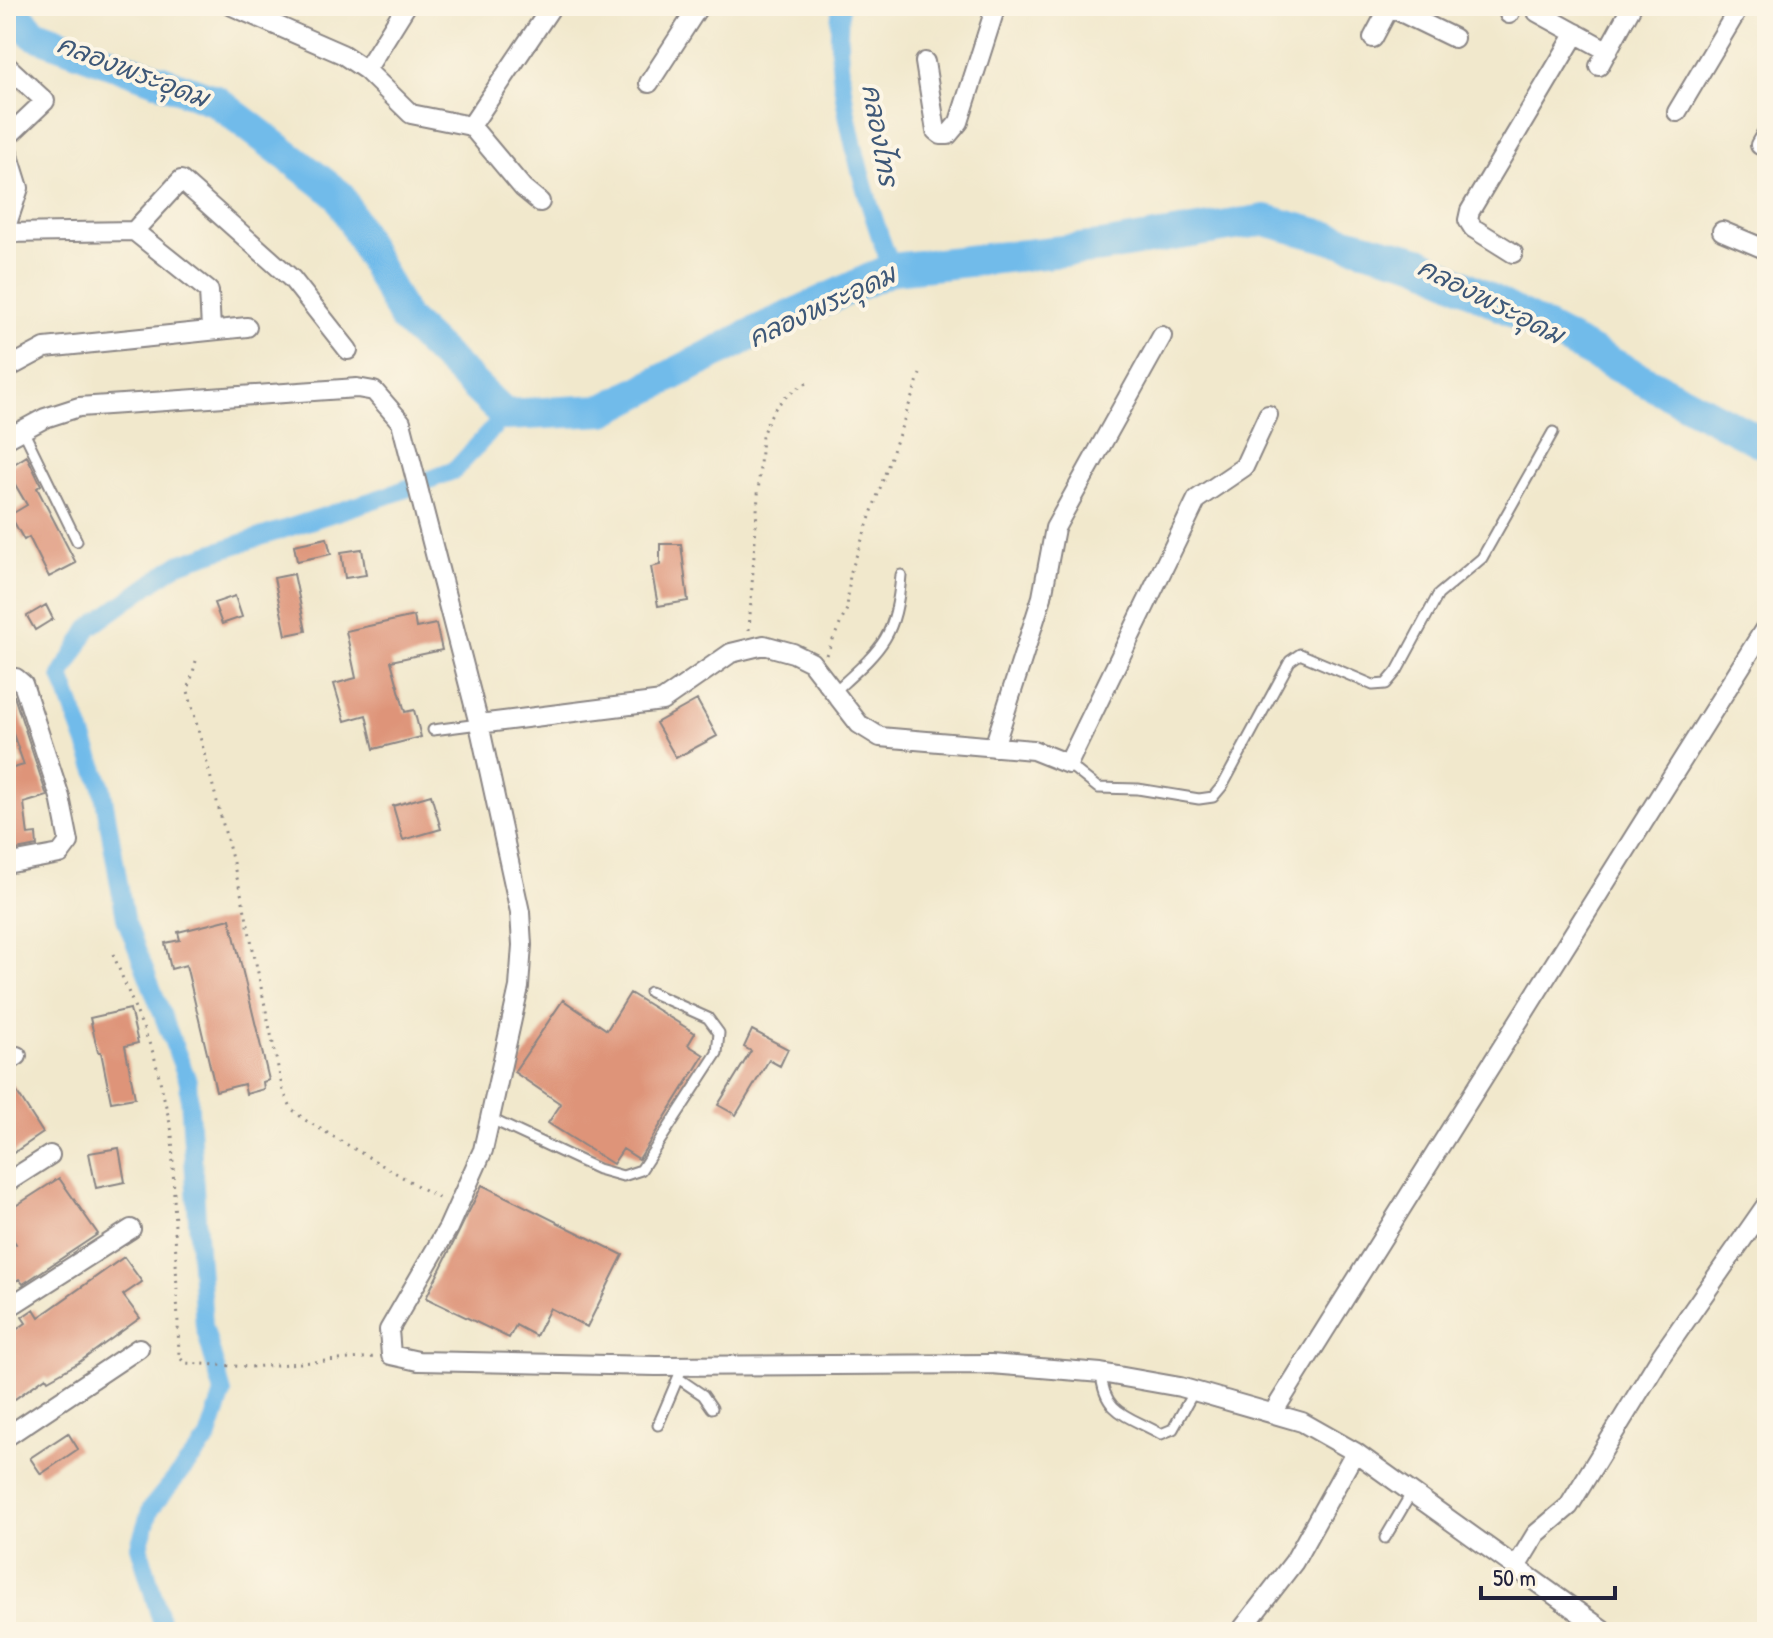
<svg xmlns="http://www.w3.org/2000/svg" width="1773" height="1638" viewBox="0 0 1773 1638" font-family="'Patrick Hand','Playpen Sans Thai',sans-serif">
<rect width="100%" height="100%" fill="#fcf5e5"/>
<filter id="ink" filterUnits="userSpaceOnUse"><feTurbulence type="fractalNoise" baseFrequency=".0125" numOctaves="2"/><feDisplacementMap in="SourceGraphic" scale="16" xChannelSelector="R" yChannelSelector="G"/><feConvolveMatrix kernelMatrix="1 2 1 2 8 2 1 2 1" color-interpolation-filters="sRGB"/></filter>
<filter id="wash" filterUnits="userSpaceOnUse"><feTurbulence type="fractalNoise" baseFrequency=".006" numOctaves="4" result="noise"/><feDisplacementMap in="SourceGraphic" scale="32" xChannelSelector="R" yChannelSelector="G"/><feGaussianBlur stdDeviation="1.8" result="paint"/><feColorMatrix in="noise" values="0 0 0 0 0 0 0 0 0 0 0 0 0 0 0 0 0 1.4 0 .05"/><feComposite in="paint" operator="in"/></filter>
<g filter="url(#wash)">
<rect width="100%" height="100%" fill="#f1e8cc"/>
<g fill="none" stroke-linecap="round" stroke-linejoin="round">
<!-- canal -->
<path stroke="#71bbea" stroke-width="18" d="M841,6C830,79 865,200 892,269
M164,1632L139,1546L151,1508L208,1439L223,1393L204,1326L188,1081L125,918L102,787L61,676L89,628L178,564L395,493L455,470L505,415"/>
<!-- river -->
<path stroke="#71bbea" stroke-width="32" d="M8,6L34,34L216,101L339,195L404,318L505,415L604,410L758,331L892,269L1101,247L1265,220L1419,262L1767,445"/>
</g>
<g id="blocks">
<!-- building -->
<path fill="#de9479" d="M27,456L41,485L37,488L76,563L49,577L29,537L24,540L10,515L27,505L6,469Z
M327,538L331,554L297,561L294,545Z
M660,544H681L688,601L658,606L651,567L660,565Z
M362,549L366,575L345,578L341,552Z
M294,574L306,631L286,635L274,578Z
M235,596L242,617L222,624L214,603Z
M46,605L53,619L35,630L27,616Z
M414,616L416,628L436,624L442,650L391,661L405,712L414,710L421,737L374,749L366,715L345,721L334,684L356,678L346,631Z
M14,696L47,796L24,803L28,835L36,834L37,846L6,852V770L24,765L6,714V699Z
M697,700L717,736L676,758L656,723Z
M431,795L441,829L403,840L393,806Z
M230,919L269,1080L263,1082L264,1089L246,1094L244,1084L216,1091L186,965L171,969L165,943L180,940L178,932Z
M630,993L695,1033L688,1045L704,1055L639,1159L623,1149L613,1164L548,1123L561,1104L514,1072L563,1000L607,1030Z
M130,1009L138,1043L125,1046L135,1098L111,1102L101,1052H98L90,1018Z
M752,1030L788,1049L780,1066L769,1060L736,1115L718,1105L751,1051L744,1047Z
M6,1075L43,1133L6,1158Z
M119,1148L125,1182L96,1188L89,1153Z
M59,1178L98,1234L23,1284L19,1279L6,1287V1251L16,1244L6,1229V1212Z
M482,1185L623,1255L587,1327L550,1308L536,1336L516,1325L509,1338L426,1298Z
M124,1257L142,1282L123,1295L140,1318L78,1363L48,1380L46,1377L12,1401L6,1393V1337L26,1323L22,1317L34,1309L39,1317Z
M68,1433L78,1449L41,1474L30,1458Z"/>
</g>
</g>
<g filter="url(#ink)">
<use href="#blocks" fill-opacity="0" stroke="#8a8584" stroke-width="2"/>
<g fill="none" stroke-linecap="round" stroke-linejoin="round">
<!-- service casing -->
<g stroke="#8a8584" stroke-width="13">
<path id="service" d="M23,430L77,541
M835,691C881,649 896,639 901,575
M433,730L479,724
M1068,764L1098,788L1138,789L1199,799L1213,797L1223,785L1290,661L1300,654L1373,685L1386,684L1397,671L1438,595L1482,558L1553,432
M491,1119L598,1169L623,1176L641,1170L717,1053L719,1033L708,1018L650,992
M1101,1373C1104,1414 1127,1415 1161,1434L1173,1429L1194,1391
M678,1378L703,1395L712,1408
M658,1425L683,1366
M1385,1538L1412,1492"/>
</g>
<!-- minor casing -->
<g stroke="#8a8584" stroke-width="22">
<path id="minor" d="M232,6L342,54L366,70L411,114L471,126L523,188L540,202
M1390,7L1454,38
M1537,12L1608,51
M1509,14L1513,6
M1373,38L1390,6
M925,62L936,131L941,135H948L959,122L996,6
M6,65L45,101L6,138
M1599,66L1632,6
M366,70L406,6
M649,83L699,6
M1677,112L1740,6
M471,126L552,6
M1760,145L1767,133
M6,146L19,188L6,227
M134,231L181,180L292,279L348,350
M1722,231L1767,250
M6,233L134,231L209,291L211,329
M1513,253L1473,228L1468,220L1470,211L1576,33
M6,369L45,348L247,327
M6,439L45,418L79,407L357,388L374,391L401,422L479,724L520,912L522,945L519,987L483,1150L448,1228L389,1330L391,1355L418,1361L656,1366L991,1364L1101,1373L1180,1387L1302,1422L1355,1452L1606,1632
M6,679L16,678L23,684L60,797L69,842L60,854L6,864
M479,724L662,701L731,653L764,645L793,653L811,662L859,724L880,737L1033,750L1068,764L1197,499L1244,467L1268,415
M994,747L1042,597L1055,528L1162,336
M6,1063L17,1056
M6,1183L50,1155
M6,1309L131,1229
M1274,1411L1767,625
M6,1437L139,1348
M1516,1567L1536,1534L1569,1506L1661,1356L1767,1204
M1240,1632L1294,1562L1355,1452"/>
</g>
<!-- path -->
<path stroke="#8a8584" stroke-width="3" stroke-dasharray="2 6" stroke-linecap="butt" d="M749,630L762,436C771,409 782,396 807,383
M826,655L847,609L850,574L920,374
M196,661L188,691L242,897L283,1091L292,1109L305,1120L440,1199
M113,954L154,1055L172,1132L179,1357L185,1363L251,1367L375,1357"/>
<!-- service -->
<use href="#service" stroke="#fff" stroke-width="9"/>
<!-- minor -->
<use href="#minor" stroke="#fff" stroke-width="18"/>
</g>
</g>
<g text-anchor="middle" stroke-width="8" stroke-linejoin="round" paint-order="stroke">
<!-- water labels -->
<g font-size="26" font-style="italic" fill="#3e5878" stroke="#fcf5e5">
<text transform="translate(133 71) rotate(21)" y="9">คลองพระอุดม</text>
<text transform="translate(880 135) rotate(80)" y="9">คลองไทร</text>
<text transform="translate(1491 301) rotate(27)" y="9">คลองพระอุดม</text>
<text transform="translate(822 306) rotate(-25)" y="9">คลองพระอุดม</text>
</g>
</g>
<!-- margin -->
<rect width="1773" height="1638" fill="none" stroke="#fcf5e5" stroke-width="32"/>
<!-- scale -->
<path d="M1481 1586v12h134v-12" fill="none" stroke="#22223b" stroke-width="4"/>
<text x="1493" y="1586" font-size="24" fill="#22223b" stroke="#fcf5e5" stroke-width="6" paint-order="stroke">50 m</text>
</svg>
